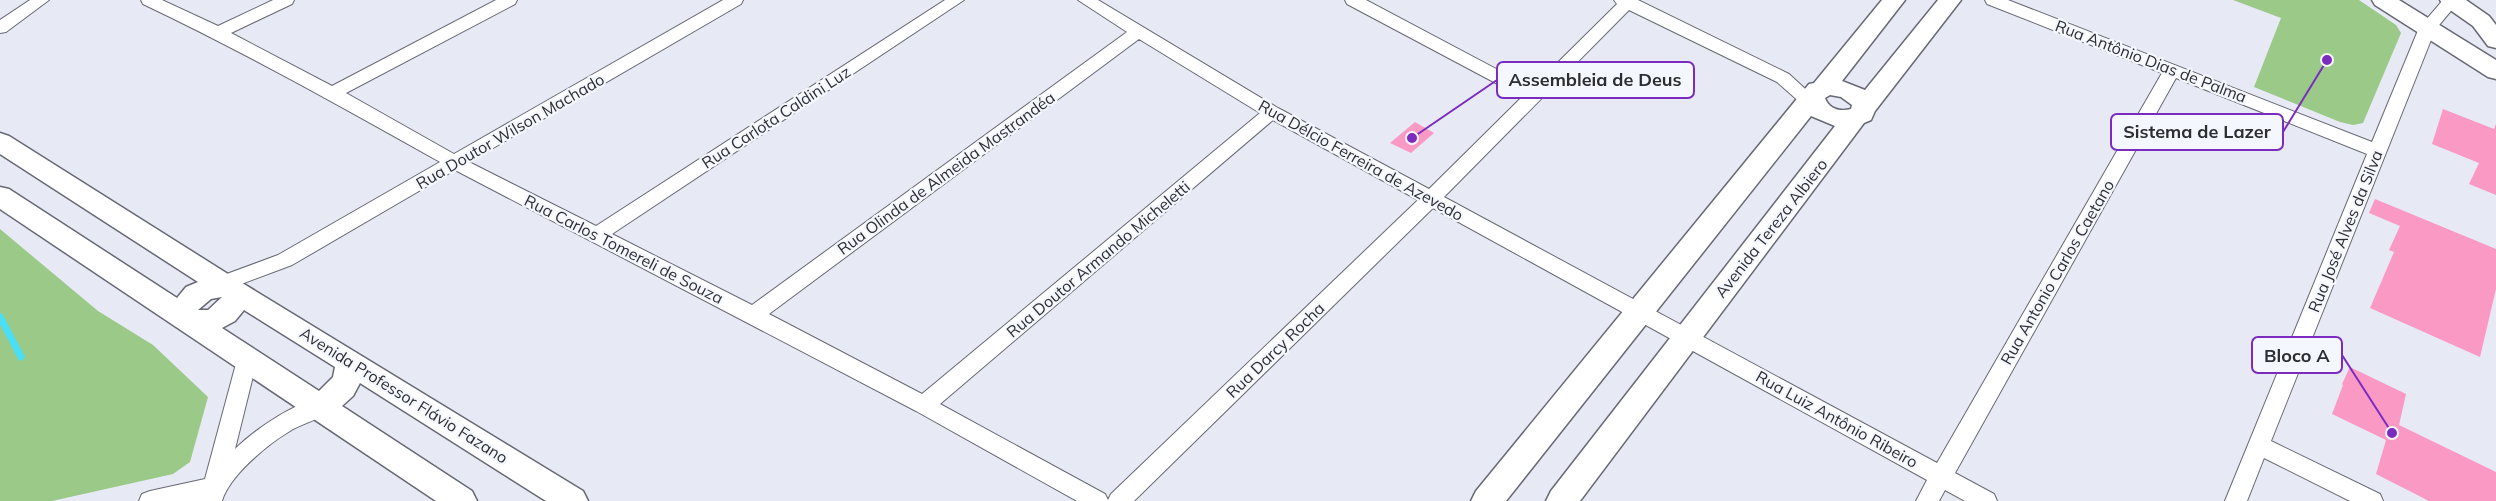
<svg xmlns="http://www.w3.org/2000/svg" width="2496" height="501" viewBox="0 0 2496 501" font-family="Mulish,sans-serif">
<rect width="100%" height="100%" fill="#e7e9f5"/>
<!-- green -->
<path fill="#9ac988" d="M2233,0H2359L2396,25L2401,33L2363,123L2353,125L2340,122L2254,87L2281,18Z
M0,229L98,311L153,345L208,397L190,462L173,474L52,501H0Z"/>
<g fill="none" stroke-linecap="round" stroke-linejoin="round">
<!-- stream -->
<path stroke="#4bdff5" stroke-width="7" d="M0,317L21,357"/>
</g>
<!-- building -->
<path fill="#fa99c4" d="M2443,109L2494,129L2496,124V195L2469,184L2479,163L2432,144Z
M1415,122L1434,133L1411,153L1390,143Z
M2375,199L2496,249V289L2480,357L2370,308L2394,252L2389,250L2400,226L2369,213Z
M2350,367L2406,394L2399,425L2496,472V501H2429L2376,474L2386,440L2332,414L2343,385L2342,384Z"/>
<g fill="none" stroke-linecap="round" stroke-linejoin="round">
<!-- street casing -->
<g stroke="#676974" stroke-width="2">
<path id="street" d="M30,0H49L6,32L0,33V20Z
M141,0H162L218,26L273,0H294L292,4L231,33L332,86L496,0H517L515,4L346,93L454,154L723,0H743L741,4L469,162L596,226L945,0H964L612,234L752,305L1127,32L1078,0H1098L1278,108L1429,189L1522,97L1347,4L1345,0H1366L1532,88L1617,4L1614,0H1638L1789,74L1826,108L1823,112H1811L1777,82L1629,10L1444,197L1937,463L2162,73L1987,4L1985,0H2008L2372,142L2419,28L2443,0H2460L2435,30L2271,441L2380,494L2383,501H2350L2264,458L2247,501H2225L2367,154L2176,78L1955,473L1994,494L1997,501H1965L1945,490L1939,501H1916L1927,480L1433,208L1134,501H1077L916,411L455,170L292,265L212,295L205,292L202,287L205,282L278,255L440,162C342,107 244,52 143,4ZM1139,39L1260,113L922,394L769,314ZM1273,120L1418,200L1111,494L1108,500L1105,494L940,404Z
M247,352L254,354L257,360L235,449C251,433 304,393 327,401L330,407C323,420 302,423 290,431C268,444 229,476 222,501H139L142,494L150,491L205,479L237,360L240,354Z"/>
</g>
<!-- secondary casing -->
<g stroke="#676974" stroke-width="3">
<path id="secondary" d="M1882,0H1905L1842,81L1865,90L1938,0H1961L1875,111L1871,120L1864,123L1580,501H1546L1551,491L1835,126L1811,116L1506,501H1471L1476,491L1809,84L1814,83ZM1830,95L1841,97L1852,105L1851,109C1840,112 1829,109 1825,98Z
M2372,0H2399L2496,60V79L2488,77L2375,5Z
M2440,0H2466L2489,16L2496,25V48L2488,46L2473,26L2443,5Z
M0,133L9,136L239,281L583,491L588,501H546L360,383L353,396L342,406L472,491L477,501H436L0,209V187L9,189L177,298L186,287L198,282L0,154ZM222,297L208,310H198L211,299ZM244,310L335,367L333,377L319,391L222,328L235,321Z"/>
</g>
<!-- street -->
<use href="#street" fill="#fff" fill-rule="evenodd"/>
<!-- secondary -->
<use href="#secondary" fill="#fff" fill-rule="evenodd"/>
</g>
<g text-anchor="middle" stroke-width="4.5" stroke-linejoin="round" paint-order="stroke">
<!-- street labels -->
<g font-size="16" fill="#2d2e32" stroke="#f5f7fe">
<text transform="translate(2151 61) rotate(21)" y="6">Rua Antônio Dias de Palma</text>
<text transform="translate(776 117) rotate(-33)" y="6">Rua Carlota Caldini Luz</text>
<text transform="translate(510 131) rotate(-30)" y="6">Rua Doutor Wilson Machado</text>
<text transform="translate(1361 160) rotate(29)" y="6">Rua Délcio Ferreira de Azevedo</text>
<text transform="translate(946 173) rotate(-36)" y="6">Rua Olinda de Almeida Mastrandéa</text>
<text transform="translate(1771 228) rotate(-52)" y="6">Avenida Tereza Albiero</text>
<text transform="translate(2345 231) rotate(-68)" y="6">Rua José Alves da Silva</text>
<text transform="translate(624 249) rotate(27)" y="6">Rua Carlos Tomereli de Souza</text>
<text transform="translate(1098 259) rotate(-40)" y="6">Rua Doutor Armando Micheletti</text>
<text transform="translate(2057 272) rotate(-60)" y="6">Rua Antonio Carlos Caetano</text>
<text transform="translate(1275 350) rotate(-44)" y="6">Rua Darcy Rocha</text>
<text transform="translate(404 395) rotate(32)" y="6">Avenida Professor Flávio Fazano</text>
<text transform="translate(1837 419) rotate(29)" y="6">Rua Luiz Antônio Ribeiro</text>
</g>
</g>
<!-- callouts -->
<path fill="none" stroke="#7b2cbf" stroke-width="2" d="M1412 138L1497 80M2327 60L2283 132M2392 433L2342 355"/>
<g fill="#7b2cbf" stroke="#f5f7fe" stroke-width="2">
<circle cx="1412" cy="138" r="6"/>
<circle cx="2327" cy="60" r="6"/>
<circle cx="2392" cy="433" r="6"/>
</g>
<g fill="#f5f7fe" stroke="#7b2cbf" stroke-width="2">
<rect x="1497" y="62" width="197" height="36" rx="6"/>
<rect x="2111" y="114" width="172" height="36" rx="6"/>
<rect x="2252" y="337" width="90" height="36" rx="6"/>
</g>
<g font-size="18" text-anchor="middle" font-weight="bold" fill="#2d2e32">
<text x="1595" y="86">Assembleia de Deus</text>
<text x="2197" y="138">Sistema de Lazer</text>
<text x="2297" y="362">Bloco A</text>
</g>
</svg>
